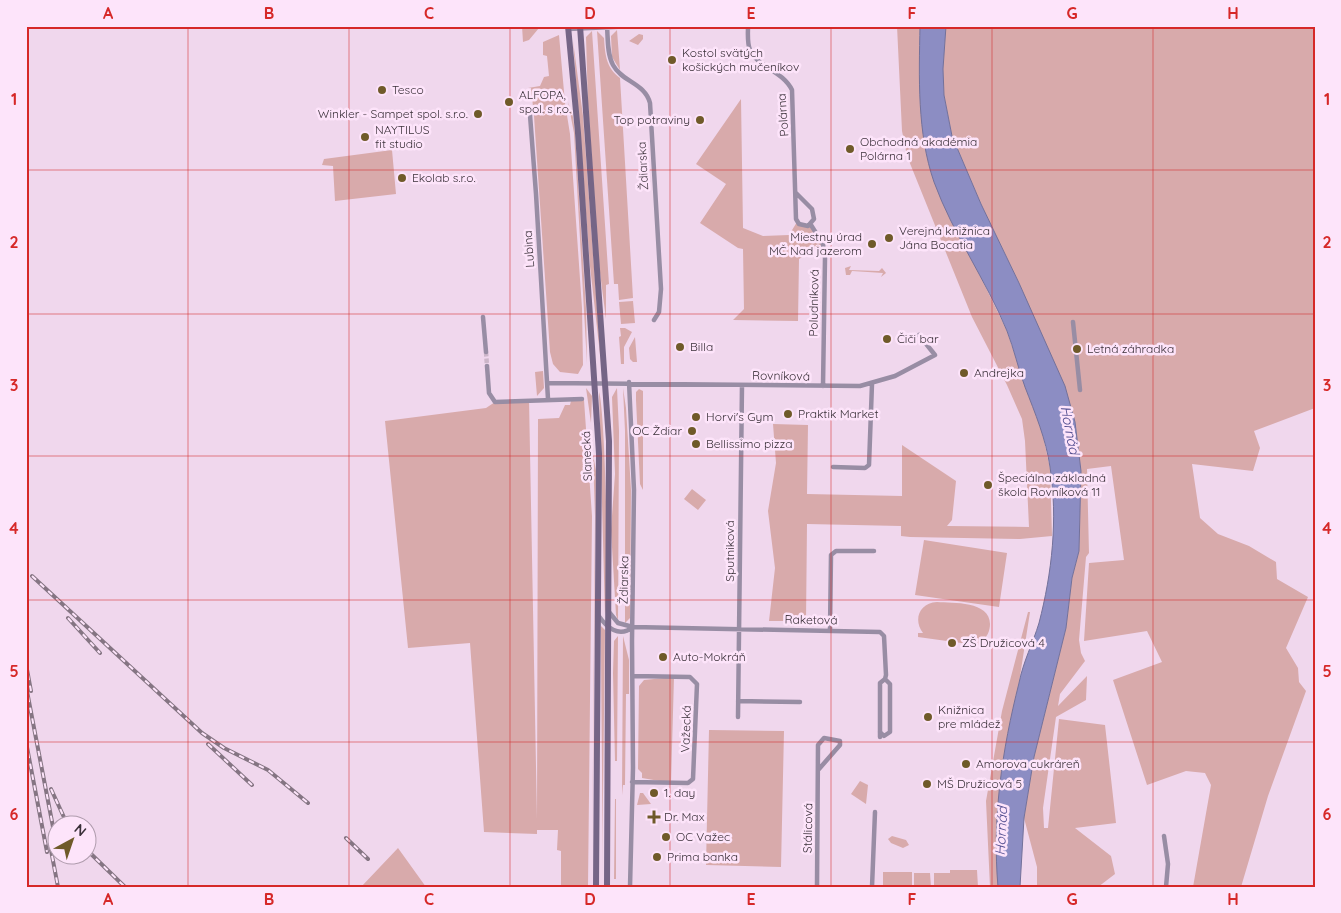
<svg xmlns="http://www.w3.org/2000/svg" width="1341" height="913" viewBox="0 0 1341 913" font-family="Quicksand,sans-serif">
<rect width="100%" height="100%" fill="#f0d7ed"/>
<!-- green -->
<path fill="#d8aaab" d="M522,26H548L539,28L529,40L523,42Z
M897,26H920L919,72L925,138L934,181L1007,331L1025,386L1040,422L1050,468L1052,536L1020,539L910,537L901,536V526L807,524L806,621H769L775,568L768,511L776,463L773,424L808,425L807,494L902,496V445L956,481L952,520L947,526L1029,527L1025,441L1022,419L1007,385L972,317L907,156L902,131Z
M946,26H1315V408L1254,431L1260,448L1253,471L1192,464L1200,518L1218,534L1249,546L1276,562L1277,579L1308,597L1286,648L1298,668L1299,682L1306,691L1268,796L1241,887H1193L1211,785L1205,773L1186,771L1147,785L1113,680L1162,662L1147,631L1084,641L1089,563L1124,560L1111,466L1087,469L1089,553L1086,557L1079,640L1081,653L1085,661L1060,694L1058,706L1087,676L1086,700L1056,717L1043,808L1044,828H1048L1059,719L1105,725L1116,823L1075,828L1111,856L1115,874L1098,887H1037V867L1024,818L1034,757L1066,628L1072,578L1079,551L1081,471L1075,422L1019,283L981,204L952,136L944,95L943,69Z
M617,30L620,70L612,57L611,36Z
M592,31L609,284L606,285V319L599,265L588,104L586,37Z
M597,31L604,38C605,54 606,68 620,78L633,298L619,300L618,284H614Z
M639,34L643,35V39L638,45L629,41Z
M559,35L565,103L570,134L582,308L583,365L578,374L560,372L553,364L550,352L534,116L531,88H528L540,86L544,77L549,76L547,56L543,55V42Z
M573,41L583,116L601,363L590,266Z
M741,99L743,228L763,236L789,235L797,222L811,225L823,244L799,259L798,321L733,320L744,309L743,249L738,248L700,223L726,184L696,164Z
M568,102L573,117L575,133L586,308L587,364L574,133Z
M392,150L396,194L335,201L333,166L322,165L324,159Z
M851,266L849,270L879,271L882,268L886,273L881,277L883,273L852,271L850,275H846L845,268Z
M633,301L635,323L621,324L619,302Z
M620,328H625L632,332L624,347V364H621L619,337L621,336Z
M635,337L637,362H633L630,359L629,348Z
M543,371L544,388L537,396L535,372Z
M586,388L592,396L591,423Z
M617,388L619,431L618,620L616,615L611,530L615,474L612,397Z
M623,388L626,408L631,490L630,618L625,623V431Z
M639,389L643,391V490L640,484L636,400V392Z
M599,392C605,407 610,598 605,615Z
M529,399L537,819L538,419L559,418L565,405H570L571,401L584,400L592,516L588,887H561V851L557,850L558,830H537V834L484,832L470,643L408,648L385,421L486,408L495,402Z
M593,454L596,471L592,879L595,516Z
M692,489L706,500L698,510L684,499Z
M924,540L1007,553L999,607L915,595Z
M937,602C953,603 990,601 990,624C990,631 987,637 982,641L983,646L918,637V633H923C913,620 919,603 937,602Z
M1028,612H1030L1007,760L1000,887H990L986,801L1002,711Z
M601,626L605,630L602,879C603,795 601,711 601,626Z
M618,636L617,761H615L613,673L614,641Z
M623,636L629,660V694H626L625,785H623L622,795Z
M674,677L671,783L642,778V773L638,769L639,686L644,680Z
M709,730L784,731L781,867L706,865Z
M860,781L868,785L866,804L851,794Z
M640,793H643L651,804L637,805Z
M615,799H616V879H614Z
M892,836L906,840L909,845L903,848L891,843L888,839Z
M398,848L426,887H361Z
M950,870H977L978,887H934V873H950Z
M883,872H912V887H883Z
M914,873H930L931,887H914Z"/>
<!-- water -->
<path fill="#8c8dc3" stroke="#73719a" d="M920,26H946L943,69L944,95L952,136L981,204L1019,283L1065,386L1075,422L1081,471L1079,551L1072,578L1066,628L1034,757L1024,818L1020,887H998C992,818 1002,750 1019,683C1023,662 1033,643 1039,623C1052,573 1058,519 1050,467C1046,439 1035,413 1025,387C1018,368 1014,349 1007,331C986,280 953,234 934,182C917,133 919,77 920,26Z"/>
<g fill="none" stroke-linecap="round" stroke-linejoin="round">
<!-- street-tunnel -->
<path stroke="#ccb6c9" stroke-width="4.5" stroke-dasharray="4.5 2" stroke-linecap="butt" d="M486,352L487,366"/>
<!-- street -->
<path stroke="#988da4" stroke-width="4.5" d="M607,26C608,39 607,54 613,65C622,82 645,83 650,103L661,289L659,312L654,320
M748,26C748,34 747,43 750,50C756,66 783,71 792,90L796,219L799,224L808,226L814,219L812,209L796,193
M568,29L635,26
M530,115L536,194L548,399
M811,225L823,244L825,258L823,386
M483,317L486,352
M1073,322L1080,390
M487,366L489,393L495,402L582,399
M629,382L634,490L632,641L633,768L630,887
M548,383L860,386L895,376L935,355L919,335
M833,467L865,468L869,465L872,384
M609,612L618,623L633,627L880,632L884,636L886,675L885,679L880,683V737
M598,615C607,628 619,638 633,627
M830,630L831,555L836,551H874
M738,701L800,702
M738,717L742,385
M880,732L884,736L890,732V684L885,679
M632,782L688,783L693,779L697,684L690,677L633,676
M1164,836L1168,864L1166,887
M817,887L818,745L824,738L840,741V745L819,769
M872,887L875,812"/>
<!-- secondary -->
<path stroke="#756586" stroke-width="6" d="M568,26L578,133L599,454L596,887
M580,26L609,441L607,887"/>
<!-- rail casing -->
<g stroke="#857583" stroke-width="4">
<path id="rail" d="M32,576L202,733L224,748L268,770L308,803
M68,618L100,653
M26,664L31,691
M26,686L58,853
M26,742L47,852
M208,744L252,785
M51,789L68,826
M346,838L368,859
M50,845L58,887
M88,851L125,887"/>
</g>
<!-- rail -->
<use href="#rail" stroke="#fde4fa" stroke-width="2" stroke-dasharray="5.5" stroke-linecap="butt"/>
</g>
<!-- grid -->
<path fill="none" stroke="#d62828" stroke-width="1" stroke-opacity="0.55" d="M188,26V887M349,26V887M510,26V887M670,26V887M831,26V887M992,26V887M1153,26V887M26,170H1315M26,314H1315M26,456H1315M26,600H1315M26,742H1315"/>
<!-- markers -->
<g fill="#6f5a29" stroke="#fde4fa" stroke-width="2">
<circle cx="672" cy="60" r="5"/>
<circle cx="382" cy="90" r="5"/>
<circle cx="509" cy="102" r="5"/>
<circle cx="478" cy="114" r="5"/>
<circle cx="700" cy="120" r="5"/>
<circle cx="365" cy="137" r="5"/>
<circle cx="850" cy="149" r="5"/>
<circle cx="402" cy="178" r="5"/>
<circle cx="889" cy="238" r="5"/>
<circle cx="872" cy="244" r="5"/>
<circle cx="887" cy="339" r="5"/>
<circle cx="680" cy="347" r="5"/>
<circle cx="1077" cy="349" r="5"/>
<circle cx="964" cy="373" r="5"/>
<circle cx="788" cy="414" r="5"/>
<circle cx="696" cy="417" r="5"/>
<circle cx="692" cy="431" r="5"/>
<circle cx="696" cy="444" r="5"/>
<circle cx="988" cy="485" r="5"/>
<circle cx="952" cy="643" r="5"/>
<circle cx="663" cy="657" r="5"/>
<circle cx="928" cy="717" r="5"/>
<circle cx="966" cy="764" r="5"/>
<circle cx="927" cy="784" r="5"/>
<circle cx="654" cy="793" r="5"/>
<path d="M651.5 809.5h5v5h5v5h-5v5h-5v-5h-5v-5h5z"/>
<circle cx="666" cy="837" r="5"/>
<circle cx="657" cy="857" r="5"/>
</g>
<g text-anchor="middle" stroke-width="5" stroke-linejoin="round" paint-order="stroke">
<!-- poi labels -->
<g font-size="12" fill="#3a3039" stroke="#fde4fa" text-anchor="start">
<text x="682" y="57">Kostol svätých<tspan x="682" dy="14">košických mučeníkov</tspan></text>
<text x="392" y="94">Tesco</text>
<text x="519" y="99">ALFOPA,<tspan x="519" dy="14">spol. s r.o.</tspan></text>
<text x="468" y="118" text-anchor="end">Winkler - Sampet spol. s.r.o.</text>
<text x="690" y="124" text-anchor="end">Top potraviny</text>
<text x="375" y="134">NAYTILUS<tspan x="375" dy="14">fit studio</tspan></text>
<text x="860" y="146">Obchodná akadémia<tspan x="860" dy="14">Polárna 1</tspan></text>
<text x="412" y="182">Ekolab s.r.o.</text>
<text x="899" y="235">Verejná knižnica<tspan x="899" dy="14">Jána Bocatia</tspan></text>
<text x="862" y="241" text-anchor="end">Miestny úrad<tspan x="862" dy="14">MČ Nad jazerom</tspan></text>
<text x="897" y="343">Čiči bar</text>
<text x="690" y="351">Billa</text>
<text x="1087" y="353">Letná záhradka</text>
<text x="974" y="377">Andrejka</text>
<text x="798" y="418">Praktik Market</text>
<text x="706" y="421">Horvi's Gym</text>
<text x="682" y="435" text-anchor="end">OC Ždiar</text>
<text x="706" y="448">Bellissimo pizza</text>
<text x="998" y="482">Špeciálna základná<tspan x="998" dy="14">škola Rovníková 11</tspan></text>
<text x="962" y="647">ZŠ Družicová 4</text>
<text x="673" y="661">Auto-Mokráň</text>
<text x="938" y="714">Knižnica<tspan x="938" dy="14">pre mládež</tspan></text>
<text x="976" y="768">Amorova cukráreň</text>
<text x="937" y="788">MŠ Družicová 5</text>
<text x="664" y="797">1. day</text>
<text x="664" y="821">Dr. Max</text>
<text x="676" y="841">OC Važec</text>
<text x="667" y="861">Prima banka</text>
</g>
<!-- street labels -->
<g font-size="12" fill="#3a3039" stroke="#fde4fa">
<text transform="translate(783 115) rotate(-94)" y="4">Polárna</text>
<text transform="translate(643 166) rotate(-93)" y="4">Ždiarska</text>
<text transform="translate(529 249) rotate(-94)" y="4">Lubina</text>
<text transform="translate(814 303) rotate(-89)" y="4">Poludníková</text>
<text transform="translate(781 376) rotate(1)" y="4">Rovníková</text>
<text transform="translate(587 456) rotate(-92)" y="4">Slanecká</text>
<text transform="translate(730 551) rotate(-90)" y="4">Sputniková</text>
<text transform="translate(624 580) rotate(-89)" y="4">Ždiarska</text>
<text transform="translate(811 620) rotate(1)" y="4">Raketová</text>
<text transform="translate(686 729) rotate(-88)" y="4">Važecká</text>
<text transform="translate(808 828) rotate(-89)" y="4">Stálicová</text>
</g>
<!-- water labels -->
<g font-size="14" font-style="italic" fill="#4c488c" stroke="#fde4fa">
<text transform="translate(1070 430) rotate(79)" y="5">Hornád</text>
<text transform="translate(1001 831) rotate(-87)" y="5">Hornád</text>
</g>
</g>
<!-- border -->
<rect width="1341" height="913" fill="none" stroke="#fde4fa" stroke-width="55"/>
<!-- north arrow -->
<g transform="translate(72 840) rotate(40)"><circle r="24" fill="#fde4fa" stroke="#af9cad"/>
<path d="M0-4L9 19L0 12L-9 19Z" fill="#6f5a29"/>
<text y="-8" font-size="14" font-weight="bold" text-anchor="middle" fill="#3a3039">N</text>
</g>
<rect x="28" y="28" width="1286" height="858" fill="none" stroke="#d62828" stroke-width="2"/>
<g font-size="16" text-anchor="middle" font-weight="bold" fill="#d62828">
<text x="108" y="19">A</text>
<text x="269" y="19">B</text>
<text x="429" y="19">C</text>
<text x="590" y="19">D</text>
<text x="751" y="19">E</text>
<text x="912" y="19">F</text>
<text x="1072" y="19">G</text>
<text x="1233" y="19">H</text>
<text x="14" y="105">1</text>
<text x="1327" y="105">1</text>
<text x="14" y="248">2</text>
<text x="1327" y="248">2</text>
<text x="14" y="391">3</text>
<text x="1327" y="391">3</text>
<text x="14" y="534">4</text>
<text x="1327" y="534">4</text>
<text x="14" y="677">5</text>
<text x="1327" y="677">5</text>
<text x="14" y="820">6</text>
<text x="1327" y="820">6</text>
<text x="108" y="905">A</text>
<text x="269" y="905">B</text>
<text x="429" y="905">C</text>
<text x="590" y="905">D</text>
<text x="751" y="905">E</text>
<text x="912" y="905">F</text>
<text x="1072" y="905">G</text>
<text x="1233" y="905">H</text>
</g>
</svg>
